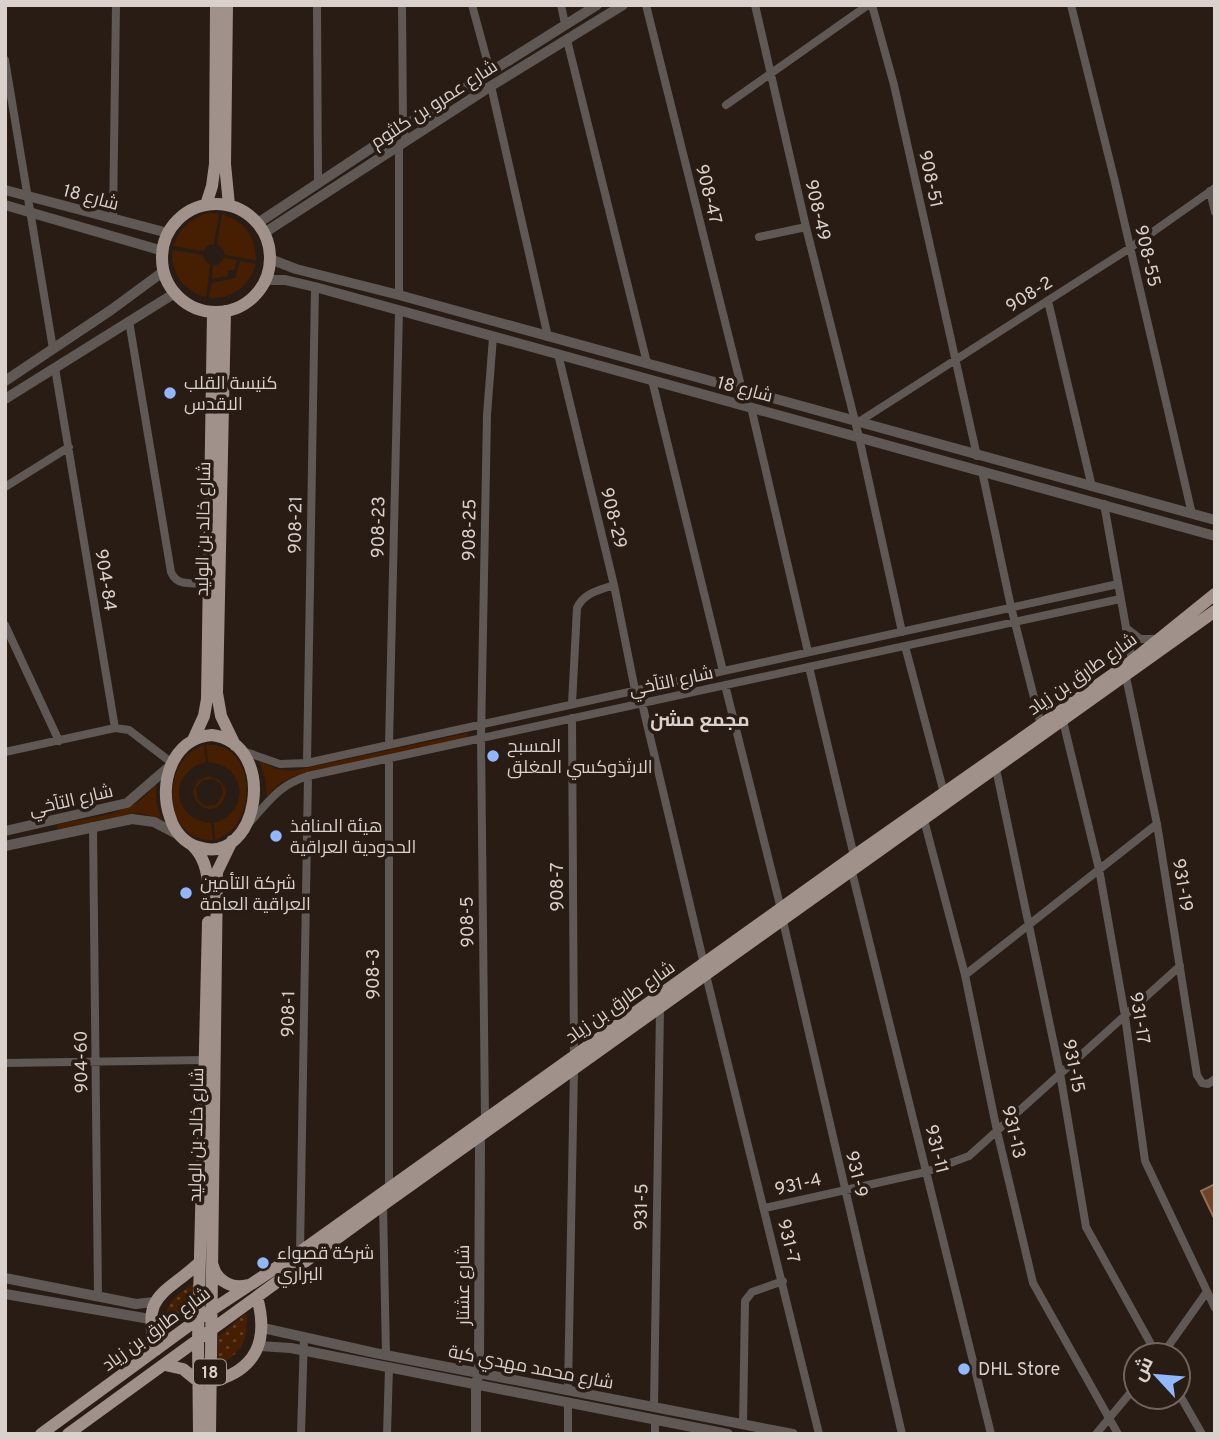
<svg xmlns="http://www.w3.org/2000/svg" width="1220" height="1439" viewBox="0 0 1220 1439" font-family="Overpass,Cairo,sans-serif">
<defs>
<pattern id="garden-dots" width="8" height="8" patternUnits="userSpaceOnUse" patternTransform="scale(1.75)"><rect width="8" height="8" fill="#461f03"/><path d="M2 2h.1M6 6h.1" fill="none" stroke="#603e27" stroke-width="1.8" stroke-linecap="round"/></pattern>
</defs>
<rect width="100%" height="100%" fill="#281c14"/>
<!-- grass -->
<path fill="#461f03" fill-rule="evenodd" d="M208,213L219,214L214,244L207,246L203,251L173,246C180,228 190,219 208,213Z
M222,214C244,221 256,236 256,260L225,255L223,249L217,244Z
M172,250L203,255L206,262L210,265L206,297C183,291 171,273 172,250Z
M224,258L237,260L234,270H229L227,276L212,279L213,266L219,264Z
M240,261L256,264C249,286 233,299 209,298L212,283L235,278Z
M468,733L467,738L295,776L280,783L267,796L265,777L259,761L277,769L293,771Z
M204,745L206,762C167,772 172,820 211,823L213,840C162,843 159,760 204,745Z
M206,745C257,741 260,826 215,840L214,823C251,812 247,765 208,762Z
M209,776L220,780L226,790C224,815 196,815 193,791L198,780ZM213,779L221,784L223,794L216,805L206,806L198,800L196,788L203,780Z
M156,783V802L162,820L145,814L136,813L59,829L56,827L59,824C95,816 135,816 156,783Z"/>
<!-- garden -->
<path fill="url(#garden-dots)" d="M196,1284L195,1311L165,1334C161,1310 174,1292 196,1284Z
M246,1313C250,1337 241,1356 217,1365L218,1337Z"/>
<!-- water -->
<path fill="#724427" stroke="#916e58" stroke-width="2" d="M1215,1184V1220L1201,1191Z"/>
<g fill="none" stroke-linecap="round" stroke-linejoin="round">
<!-- minor -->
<path stroke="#5f5854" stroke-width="8" d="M317,5L318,184
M402,5L403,127L406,141
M472,5L490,71
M561,5L565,24
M646,5L742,390
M755,5L806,227L859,437L902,632
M872,5L894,85L977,456
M1071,5L1115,182L1192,514
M567,40L647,363
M5,60L53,349
M491,86L548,337
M726,105L868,5
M1210,191L1215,212
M113,219L116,5
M759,237L806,227
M399,295V146
M1048,301L1092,487
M129,321L171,572C177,587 193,583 207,583
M558,354L614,585L635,690
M55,368L115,728L129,730L172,763
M652,380L723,671
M751,407L808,652
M857,423L1130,248L1215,188
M982,471L1011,607L1041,725
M5,487L69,447
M1104,504L1132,661
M5,625L59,741
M1126,628L1140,639H1158
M905,646L944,793
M809,667L854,856
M1126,677L1157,824L1197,1075L1202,1083L1208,1084L1215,1079
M725,685L781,909
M642,703L704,964
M572,704L577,608C583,593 600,590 614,585
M572,718L574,1056
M1063,721L1099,869L1125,1016L1145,1161L1215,1308
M389,745L399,311
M240,750L280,764L307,763L1118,584
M5,752L115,728
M389,759V1188
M307,763L315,287
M996,769L1060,1073L1086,1227L1157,1355
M924,820L965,975L997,1131L1033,1283L1118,1434
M250,822C270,800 279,785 308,776L1120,599
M93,826L98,1297
M852,872L991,1434
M783,921L902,1434
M706,975L819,1434
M965,975L1157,824
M5,1063L205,1060
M485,1119L481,738L487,415L493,337
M383,1205L386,1355
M765,1208L926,1172L969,1156L1180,966
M300,1252L308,776
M1162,1355L1206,1293
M568,1390L574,1069
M1178,1392L1202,1434
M654,1407L660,1008
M743,1424L745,1301L752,1292L783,1281
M301,1434L304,1337
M387,1434L389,1368
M568,1434V1403
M655,1434V1420
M1096,1434L1136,1386"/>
<!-- tertiary -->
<path stroke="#5f5854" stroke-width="10" d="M5,190L168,233
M5,205L163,251
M258,223L403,127L597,5
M264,233L491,86L623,5
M270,259L296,269L399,295L1215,520
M265,280H285L315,287L1215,536
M5,381L111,310L164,271
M5,399L175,293
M5,831L127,803L171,765
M5,846L132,819L154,822L177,834
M5,1278L136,1304L154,1302
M5,1294L150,1319
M263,1328L375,1353L793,1434
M259,1346L291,1348L728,1434
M476,1434V1384L479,1372L480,1137"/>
<!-- primary -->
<path stroke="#a0928a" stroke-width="12" d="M227,5L225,164L229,205
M162 258a54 54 0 1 1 108 0a54 54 0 1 1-108 0Z
M206,205L212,186L215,164L216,5
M225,311L217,693L221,716L235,745
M212,735C280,744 258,868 198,847C184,843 174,831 170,817C158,784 172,738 212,735Z
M193,740L204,716L207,699L213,312
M192,845C206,858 209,878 208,896
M213,1266C217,1282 233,1289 248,1285
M156,1350C141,1294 163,1296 199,1263
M165,1365L183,1369L199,1382
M210,1382C257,1371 269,1340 257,1297
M41,1434L198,1319L300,1252L854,856L1132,661L1215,594
M68,1434L383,1205L1215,611
M199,1434L198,1340L208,922
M210,1434L217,872L232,841"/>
</g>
<!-- markers -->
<g fill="#91b8fd" stroke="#281c14" stroke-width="2.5">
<circle cx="170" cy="393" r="7"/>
<circle cx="493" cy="756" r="7"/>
<circle cx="276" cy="836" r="7"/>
<circle cx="186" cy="893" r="7"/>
<circle cx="263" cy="1263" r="7"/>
<circle cx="964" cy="1369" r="7"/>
</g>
<g text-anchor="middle" stroke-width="7" stroke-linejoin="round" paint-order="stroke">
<!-- shield labels -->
<rect fill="#281c14" stroke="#a59b95" stroke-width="2" x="194" y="1359.5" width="32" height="25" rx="5"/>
<g font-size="16" font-weight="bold" fill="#dad1cc">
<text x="210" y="1378">18</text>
</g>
<!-- street labels -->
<g font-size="18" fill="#dad1cc" stroke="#281c14">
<text transform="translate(434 104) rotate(-33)" y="6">شارع عمرو بن كلثوم</text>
<text transform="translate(931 179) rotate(78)" y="6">908-51</text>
<text transform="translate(709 194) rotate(76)" y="6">908-47</text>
<text transform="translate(91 197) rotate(15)" y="6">شارع 18</text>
<text transform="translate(818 210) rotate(77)" y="6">908-49</text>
<text transform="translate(1148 256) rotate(77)" y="6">908-55</text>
<text transform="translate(1029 294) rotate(-32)" y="6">908-2</text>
<text transform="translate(745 389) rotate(15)" y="6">شارع 18</text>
<text transform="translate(614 518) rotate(76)" y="6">908-29</text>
<text transform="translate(295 525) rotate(-89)" y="6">908-21</text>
<text transform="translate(378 527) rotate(-89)" y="6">908-23</text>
<text transform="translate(203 529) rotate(-89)" y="6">شارع خالد بن الوليد</text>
<text transform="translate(469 530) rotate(-89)" y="6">908-25</text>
<text transform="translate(106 580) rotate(81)" y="6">904-84</text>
<text transform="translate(1082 674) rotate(-35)" y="6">شارع طارق بن زياد</text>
<text transform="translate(671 681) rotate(-12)" y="6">شارع التآخي</text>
<text transform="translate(71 800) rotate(-13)" y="6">شارع التآخي</text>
<text transform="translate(1183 885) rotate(81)" y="6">931-19</text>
<text transform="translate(557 887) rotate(-90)" y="6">908-7</text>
<text transform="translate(467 922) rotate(-91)" y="6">908-5</text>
<text transform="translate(373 974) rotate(-90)" y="6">908-3</text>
<text transform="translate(620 1002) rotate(-35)" y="6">شارع طارق بن زياد</text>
<text transform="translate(288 1014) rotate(-89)" y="6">908-1</text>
<text transform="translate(1140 1018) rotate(81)" y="6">931-17</text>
<text transform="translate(81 1062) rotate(-91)" y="6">904-60</text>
<text transform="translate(1074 1066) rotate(79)" y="6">931-15</text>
<text transform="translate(1014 1132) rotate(77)" y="6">931-13</text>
<text transform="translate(196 1135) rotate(-89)" y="6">شارع خالد بن الوليد</text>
<text transform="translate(937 1149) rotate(76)" y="6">931-11</text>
<text transform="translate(857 1174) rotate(77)" y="6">931-9</text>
<text transform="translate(798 1184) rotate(-13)" y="6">931-4</text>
<text transform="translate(641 1207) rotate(-89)" y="6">931-5</text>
<text transform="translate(789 1241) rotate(76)" y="6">931-7</text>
<text transform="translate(463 1285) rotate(-90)" y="6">شارع عشتار</text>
<text transform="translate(156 1329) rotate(-36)" y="6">شارع طارق بن زياد</text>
<text transform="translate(531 1367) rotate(11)" y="6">شارع محمد مهدي كبة</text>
</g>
<!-- poi labels -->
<g font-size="18" fill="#dad1cc" stroke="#281c14" text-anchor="start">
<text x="184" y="389">كنيسة القلب<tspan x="184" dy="21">الاقدس</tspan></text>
<text x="507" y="752">المسبح<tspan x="507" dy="21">الارثذوكسي المغلق</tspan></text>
<text x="290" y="832">هيئة المنافذ<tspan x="290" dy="21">الحدودية العراقية</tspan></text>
<text x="200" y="889">شركة التأمين<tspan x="200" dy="21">العراقية العامة</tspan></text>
<text x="277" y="1259">شركة قصواء<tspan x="277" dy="21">البراري</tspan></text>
<text x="978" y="1375">DHL Store</text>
</g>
<!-- neighbourhood labels -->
<g font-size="19" font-weight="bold" fill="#dad1cc" stroke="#281c14">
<text x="700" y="726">مجمع مشن</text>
</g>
</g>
<!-- border -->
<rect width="1220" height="1439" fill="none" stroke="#dad1cc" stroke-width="14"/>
<!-- north arrow -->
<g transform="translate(1157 1376) rotate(296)"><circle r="33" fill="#281c14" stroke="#6f645e" stroke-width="2"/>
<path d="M0-5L12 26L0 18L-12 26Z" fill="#91b8fd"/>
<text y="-10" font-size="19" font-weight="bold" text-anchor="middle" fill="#dad1cc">ش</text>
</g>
</svg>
